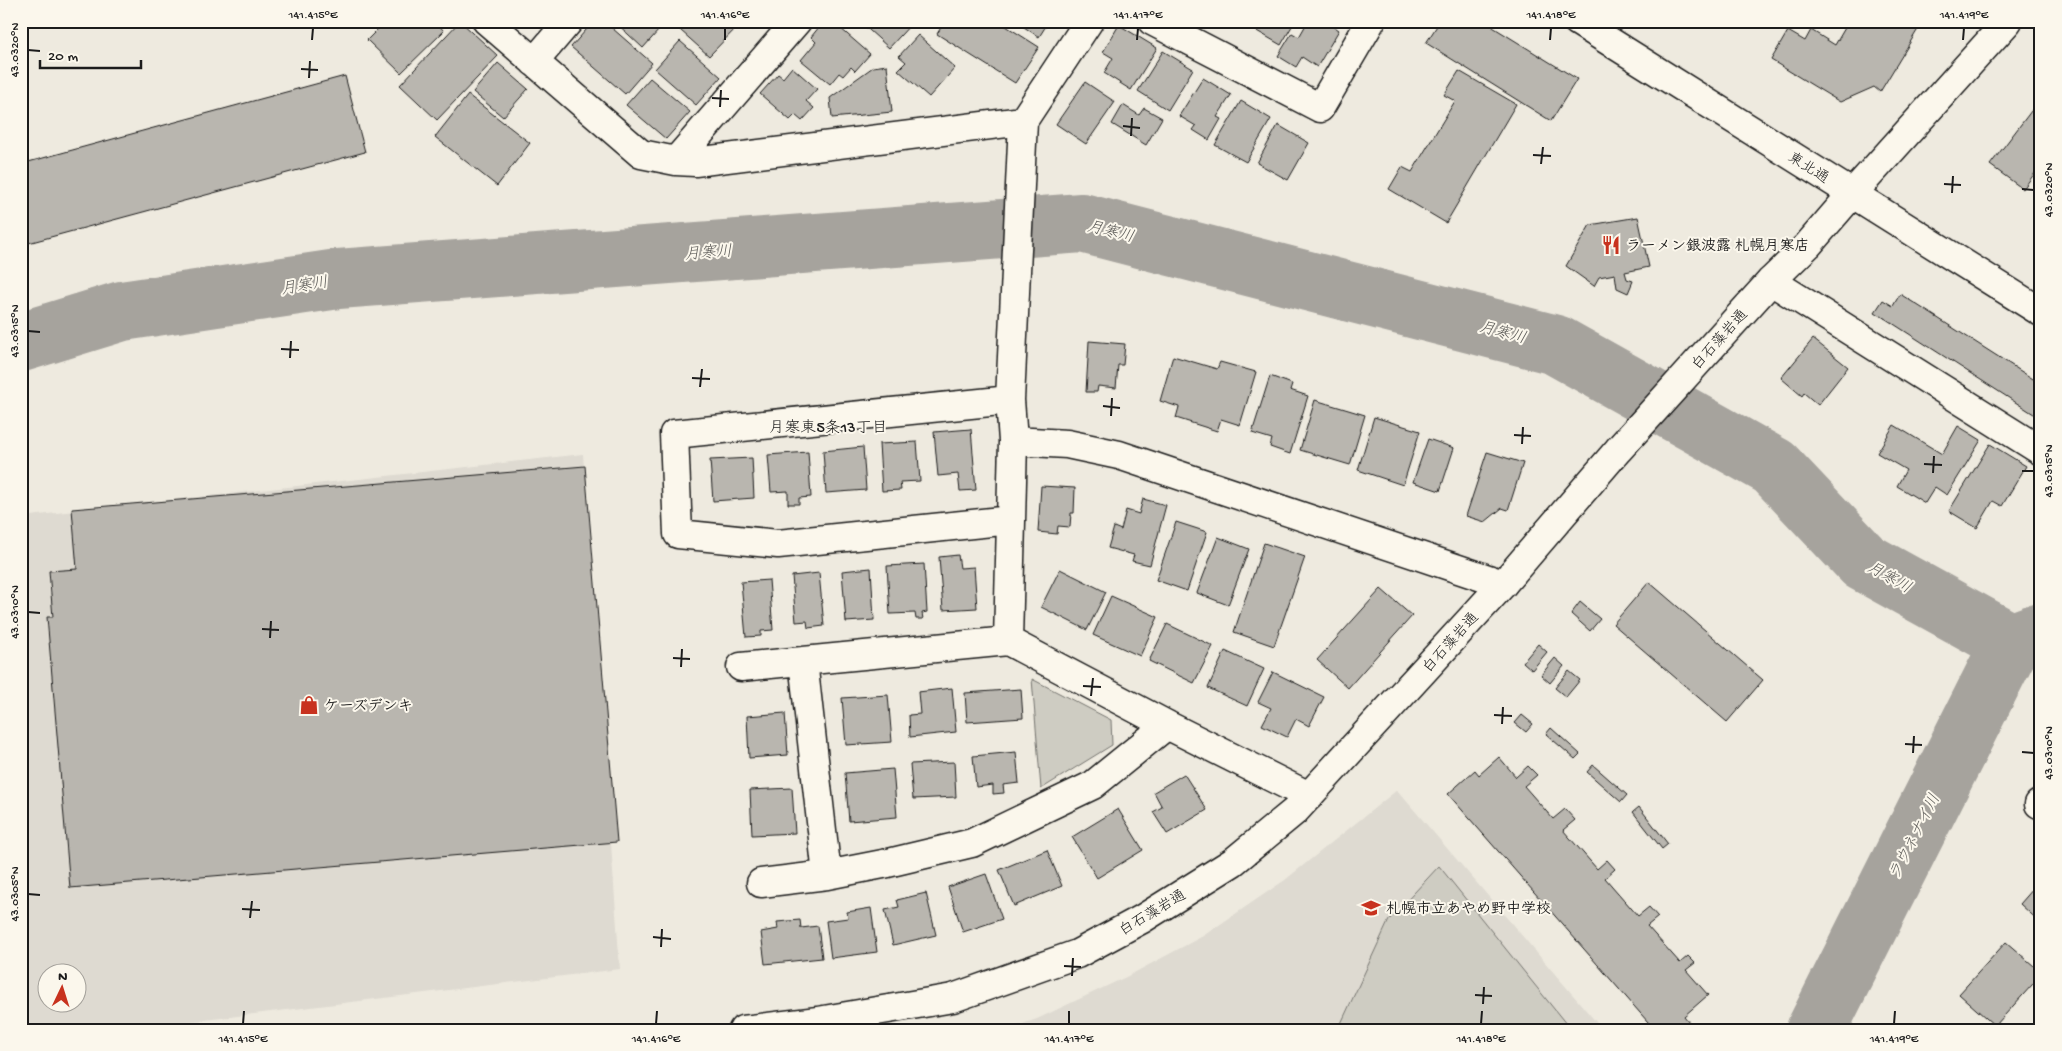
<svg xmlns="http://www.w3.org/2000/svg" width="2062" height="1051" viewBox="0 0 2062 1051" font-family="'Gochi Hand','Klee One',sans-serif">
<rect width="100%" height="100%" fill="#eeeadf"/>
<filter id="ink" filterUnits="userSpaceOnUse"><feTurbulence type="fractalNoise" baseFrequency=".02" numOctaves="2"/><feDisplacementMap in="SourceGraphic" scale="10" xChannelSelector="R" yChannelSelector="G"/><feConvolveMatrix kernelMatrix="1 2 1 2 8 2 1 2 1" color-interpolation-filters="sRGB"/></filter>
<g filter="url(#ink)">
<!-- built -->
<path fill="#dedad1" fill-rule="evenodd" d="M583,454L620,969L123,1030H21V517ZM48,974H78V1004H48Z
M1397,790L1603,1030H1005L1037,1019L1128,976L1203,936L1285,880Z"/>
<!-- green -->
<path fill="#ceccc2" stroke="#75746f" d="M1032,679L1111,720L1112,745L1041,789Z
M1439,866L1571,1030H1338L1389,920Z"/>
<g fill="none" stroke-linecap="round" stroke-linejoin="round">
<!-- river -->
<path stroke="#a6a39d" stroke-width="60" d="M21,342L122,311L338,279L1082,223L1556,345L1774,467L1864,562L2011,643L2041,632
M1816,1030L2011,643"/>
</g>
<!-- building -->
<path fill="#b9b6af" stroke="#1c1c1c" d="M351,21H361L356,27Z
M386,21H435L444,31L401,73L367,40Z
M460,21L498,56L437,120L400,85Z
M594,21H604L652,63L625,94L571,47Z
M614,21H667L643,48Z
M688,21H737L740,24L709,56L680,30Z
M824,21H832L870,54L855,71L851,67L843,76L839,73L830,84L801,60L816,42L811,37Z
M859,21H910L912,23L889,48Z
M922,21H932L928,26Z
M945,21H998L1039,47L1015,83L937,34Z
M1015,21H1049L1039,37Z
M1236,21H1251L1247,28Z
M1260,21H1295L1281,45L1255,30Z
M1308,21H1326L1339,30L1317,67L1302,57L1296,67L1278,56L1292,33L1299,37Z
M1440,21H1483L1577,79L1551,121L1426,43Z
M1849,21H1923L1880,92L1874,87L1840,102L1771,60L1788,31L1805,41L1811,30L1835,45Z
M1119,25L1157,48L1131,90L1104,73L1113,58L1103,52Z
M918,35L955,68L929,97L898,70L906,62L899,56Z
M680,41L721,77L696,105L655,69Z
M1163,51L1193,69L1168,110L1138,91Z
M498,63L528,89L503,117L473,92Z
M887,65L892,112L832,118L830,98L873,67Z
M792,67L817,89L806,101L814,108L802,121L795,115L790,120L760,94L778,74L783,78Z
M1459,71L1516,104L1446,223L1389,189L1402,167L1412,172L1455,101L1444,95Z
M345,76L365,152L21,245V164Z
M650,78L690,112L666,139L626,105Z
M1203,78L1231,95L1217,117L1221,119L1209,140L1193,130L1196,126L1179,116Z
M1085,82L1115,102L1086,144L1056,124Z
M468,95L530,143L497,186L435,137Z
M2041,98V165L2023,189L1990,165Z
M1241,101L1271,119L1246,162L1215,145Z
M1123,105L1139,115L1144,108L1162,118L1146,145L1112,124Z
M1278,125L1309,143L1288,180L1257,163Z
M1638,217L1649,267L1625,272L1627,279L1633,281L1628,293L1617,288L1615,274L1599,277L1594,286L1566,266L1590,225Z
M1900,294L2041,384L2040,418L1875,312L1883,300L1893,306Z
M1813,339L1848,367L1818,405L1804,393L1802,396L1781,378Z
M1089,341L1125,344L1123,365H1118L1116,388L1098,386L1097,392H1086Z
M1173,356L1217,369L1220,362L1256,372L1240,425L1221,419L1217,431L1176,418L1179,407L1160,401Z
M1270,376L1292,384L1290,390L1308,396L1290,454L1270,447L1272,439L1252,433Z
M1315,400L1365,415L1350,465L1300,450Z
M1374,417L1420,431L1403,485L1358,470Z
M1894,425L1942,454L1958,426L1981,440L1947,495L1935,487L1925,503L1897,486L1906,470L1877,453Z
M971,429L976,490L960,491L958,474L938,476L934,432Z
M1428,439L1454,448L1440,491L1413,482Z
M917,442L920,481L900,482L901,490L882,491L879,444Z
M1990,444L2026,466L2002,506L1993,501L1977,528L1949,511Z
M863,447L866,490L826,493L823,451Z
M808,452L811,497L799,498V504H788V491L771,492L768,455Z
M1487,452L1523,463L1508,510L1502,508L1485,522L1466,516Z
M752,458L754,498L713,501L710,460Z
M585,466L617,842L70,888L47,617H53L49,571L77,569L72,509Z
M1041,486L1075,488L1074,513H1071L1070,527L1058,526L1057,534L1038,532Z
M1143,499L1166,505L1150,565L1132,561L1134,555L1108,548L1114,527L1121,530L1126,510L1139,514Z
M1176,522L1207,532L1187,591L1156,580Z
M1218,537L1249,549L1228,605L1197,593Z
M1264,543L1305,557L1274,646L1234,632Z
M958,555L960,568L974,567L977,608L943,610L939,557Z
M924,564L927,612L922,613L923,619H916L915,613L890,614L887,566Z
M871,568L874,620L846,622L842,571Z
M1060,569L1106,592L1087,630L1041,607Z
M819,573L824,626L808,628L807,621L796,622L792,576Z
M769,580L773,630L761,631V636L746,637L741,582Z
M1649,582L1763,680L1727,722L1613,624Z
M1381,589L1412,616L1348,688L1317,660Z
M1111,596L1158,617L1140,656L1093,635Z
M1580,602L1600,619L1590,631L1571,614Z
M1167,624L1213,646L1194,683L1149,661Z
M1538,644L1547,652L1532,670L1523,662Z
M1225,651L1264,669L1247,706L1208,688Z
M1555,658L1564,666L1550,683L1541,675Z
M1569,671L1580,680L1566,697L1555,688Z
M1273,672L1324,697L1309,726L1296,719L1287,737L1262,725L1271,708L1258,702Z
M952,688L956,732L910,737L909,715L920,714L918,692Z
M1021,689L1023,718L967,722L965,693Z
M888,695L892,742L846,745L842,698Z
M785,713L788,755L749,758L747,716Z
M1522,715L1533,724L1526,732L1515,723Z
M1551,728L1580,754L1575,759L1546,734Z
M1016,752L1019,783L1003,785L1004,793L993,794V785L976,787L973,756Z
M1499,757L1516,777L1528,766L1537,775L1524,786L1553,819L1565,809L1575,820L1563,830L1597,869L1607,860L1615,869L1605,878L1638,916L1649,907L1658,917L1647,926L1680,963L1688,956L1695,963L1686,970L1708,995L1684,1016L1689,1022L1679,1030H1655L1448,794L1475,770L1479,775Z
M954,762L956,797L913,799L910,764Z
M1593,765L1627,795L1621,802L1587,772Z
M893,769L897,817L849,821L845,773Z
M1184,774L1207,810L1167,834L1153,812L1162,807L1154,792Z
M792,788L795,833L752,835L750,790Z
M1639,807L1668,844L1662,849L1633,812Z
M1118,809L1143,850L1097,878L1072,837Z
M1047,850L1062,886L1014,906L999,870Z
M986,874L1002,919L963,932L948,887Z
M2041,880V923L2020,904Z
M926,893L936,935L893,945L885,910L899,907L897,900Z
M871,908L877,952L831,958L826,921L848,918L847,912Z
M800,920L801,928L818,926L822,958L765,964L761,932L778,929L777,922Z
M2006,942L2041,972V975L1995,1026L1959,994Z
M1971,1024L1978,1030H1966Z"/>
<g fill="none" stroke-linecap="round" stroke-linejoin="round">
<!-- minor casing -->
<g stroke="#1c1c1c" stroke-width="31">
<path id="minor" d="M487,21L641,154L676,161L695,162L1023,121L1089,21
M1152,21L1320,108L1371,21
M1577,21L2041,312
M534,62L569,21
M676,161L797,21
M1771,281L2041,451
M1010,400L674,434L678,534L778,544L1011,520
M1013,441L1067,444L1119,455L1503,584
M1008,641L1013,441L1010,400L1023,121
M803,661L827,875
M741,667L1008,641L1167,725L1309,796
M2039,804L2041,805
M761,883L827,875L888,863L972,843L1093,785L1167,725"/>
</g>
<!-- major casing -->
<g stroke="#1c1c1c" stroke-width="31">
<path id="major" d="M743,1030L818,1021L953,998L1077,954L1142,919L1233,862L1295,811L1503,584L1618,450L1771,281L1808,245L1852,194L2008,21"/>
</g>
<!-- minor -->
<use href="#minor" stroke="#fbf7ec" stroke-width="28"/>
<!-- major -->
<use href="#major" stroke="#fbf7ec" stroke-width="28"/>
</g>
</g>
<!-- ticks -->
<path fill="none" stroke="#1c1c1c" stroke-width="2" d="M312,40L313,28M725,40V28M1137,40L1138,28M1550,40L1551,28M1963,40L1964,28M28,50L40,51M301,69L318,70M309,78L310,61M712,98L729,99M720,107L721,90M1123,126L1140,128M1131,136L1132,118M1533,155L1551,156M1541,164L1543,147M1944,184L1961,185M2022,189L2034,190M1952,193L1953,176M28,331L40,332M281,349L299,350M290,358L291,341M692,378L710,379M700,387L702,369M1103,406L1120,408M1111,416L1112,398M1514,435L1531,436M1522,444L1523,427M1924,464L1942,465M2022,471H2034M1933,473L1934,456M28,612L40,613M262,629L279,630M270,638L271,621M673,658L690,659M681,667L682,649M1083,686L1101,687M1091,696L1093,678M1494,715L1512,716M1502,724L1503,707M1905,744L1922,745M2022,752L2034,753M1913,753L1914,736M28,894L40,895M242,909L260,910M250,918L252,901M653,937L671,939M661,947L662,929M1064,966L1081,967M1072,976L1073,958M1475,995L1492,996M1483,1004L1484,987M243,1024L244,1011M656,1024L657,1011M1069,1024V1011M1481,1024L1482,1011M1894,1024L1895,1011"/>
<!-- icons -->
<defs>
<g id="restaurant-bare" transform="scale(1.5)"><path d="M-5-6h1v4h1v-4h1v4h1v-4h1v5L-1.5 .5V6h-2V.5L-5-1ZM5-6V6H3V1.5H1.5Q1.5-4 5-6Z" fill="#c8321e" stroke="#fbf7ec" stroke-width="2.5" paint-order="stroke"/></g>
<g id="shop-bare" transform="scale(1.5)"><path d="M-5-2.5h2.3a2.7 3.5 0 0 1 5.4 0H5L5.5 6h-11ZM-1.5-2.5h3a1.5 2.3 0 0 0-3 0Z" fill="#c8321e" stroke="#fbf7ec" stroke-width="2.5" paint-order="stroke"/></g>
<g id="school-bare" transform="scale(1.5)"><path d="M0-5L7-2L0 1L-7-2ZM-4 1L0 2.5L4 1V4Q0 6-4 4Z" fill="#c8321e" stroke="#fbf7ec" stroke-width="2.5" paint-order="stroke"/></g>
</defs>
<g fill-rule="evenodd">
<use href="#restaurant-bare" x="1611" y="245"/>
<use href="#shop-bare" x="309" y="705"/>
<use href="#school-bare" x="1371" y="908"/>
</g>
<g text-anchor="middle" stroke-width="4" stroke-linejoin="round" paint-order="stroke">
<!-- street labels -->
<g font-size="15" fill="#1c1c1c" stroke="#fbf7ec">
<text transform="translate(1809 167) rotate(32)" y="5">東北通</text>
<text transform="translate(1719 339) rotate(-48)" y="5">白石藻岩通</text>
<text transform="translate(1450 642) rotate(-48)" y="5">白石藻岩通</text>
<text transform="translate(1152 912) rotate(-31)" y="5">白石藻岩通</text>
</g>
<!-- poi labels -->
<g font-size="15" font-weight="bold" fill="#1c1c1c" stroke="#fbf7ec" text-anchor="start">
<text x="1626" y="250">ラーメン銀波露 札幌月寒店</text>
<text x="324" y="710">ケーズデンキ</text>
<text x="1386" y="913">札幌市立あやめ野中学校</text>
</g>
<!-- water labels -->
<g font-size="16" font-style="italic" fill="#5a5956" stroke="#fbf7ec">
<text transform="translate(1111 230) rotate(14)" y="6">月寒川</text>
<text transform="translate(708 251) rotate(-4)" y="6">月寒川</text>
<text transform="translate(304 284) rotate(-9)" y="6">月寒川</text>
<text transform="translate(1503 331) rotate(15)" y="6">月寒川</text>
<text transform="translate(1890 576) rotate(29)" y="6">月寒川</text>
<text transform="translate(1913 836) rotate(-63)" y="6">ラウネナイ川</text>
</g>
<!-- neighbourhood labels -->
<g font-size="16" fill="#1c1c1c" stroke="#fbf7ec">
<text x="828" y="432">月寒東5条13丁目</text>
</g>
</g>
<!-- margin -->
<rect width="2062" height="1051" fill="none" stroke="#fbf7ec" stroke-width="55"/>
<!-- north arrow -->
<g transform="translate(62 988) rotate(4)"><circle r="24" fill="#fbf7ec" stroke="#a29f99"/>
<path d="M0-4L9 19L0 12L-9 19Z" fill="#c8321e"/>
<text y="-8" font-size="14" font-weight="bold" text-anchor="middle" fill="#1c1c1c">N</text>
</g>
<!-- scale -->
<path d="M40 60v8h101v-8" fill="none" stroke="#1c1c1c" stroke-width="2.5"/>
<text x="48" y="60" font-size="15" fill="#1c1c1c" stroke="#fbf7ec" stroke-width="4" paint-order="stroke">20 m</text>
<rect x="28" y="28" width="2006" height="996" fill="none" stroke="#1c1c1c" stroke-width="2"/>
<g font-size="12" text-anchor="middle" fill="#1c1c1c">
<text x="313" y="18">141.415°E</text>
<text x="725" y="18">141.416°E</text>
<text x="1138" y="18">141.417°E</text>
<text x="1551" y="18">141.418°E</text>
<text x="1964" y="18">141.419°E</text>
<text transform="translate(14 50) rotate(-90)" y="4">43.0320°N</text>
<text transform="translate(2048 190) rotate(-90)" y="4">43.0320°N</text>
<text transform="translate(14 331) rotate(-90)" y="4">43.0315°N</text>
<text transform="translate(2048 471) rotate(-90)" y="4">43.0315°N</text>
<text transform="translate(14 612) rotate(-90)" y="4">43.0310°N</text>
<text transform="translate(2048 753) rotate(-90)" y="4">43.0310°N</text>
<text transform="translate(14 894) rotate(-90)" y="4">43.0305°N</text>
<text x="243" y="1042">141.415°E</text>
<text x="656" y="1042">141.416°E</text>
<text x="1069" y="1042">141.417°E</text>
<text x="1481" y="1042">141.418°E</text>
<text x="1894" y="1042">141.419°E</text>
</g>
</svg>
